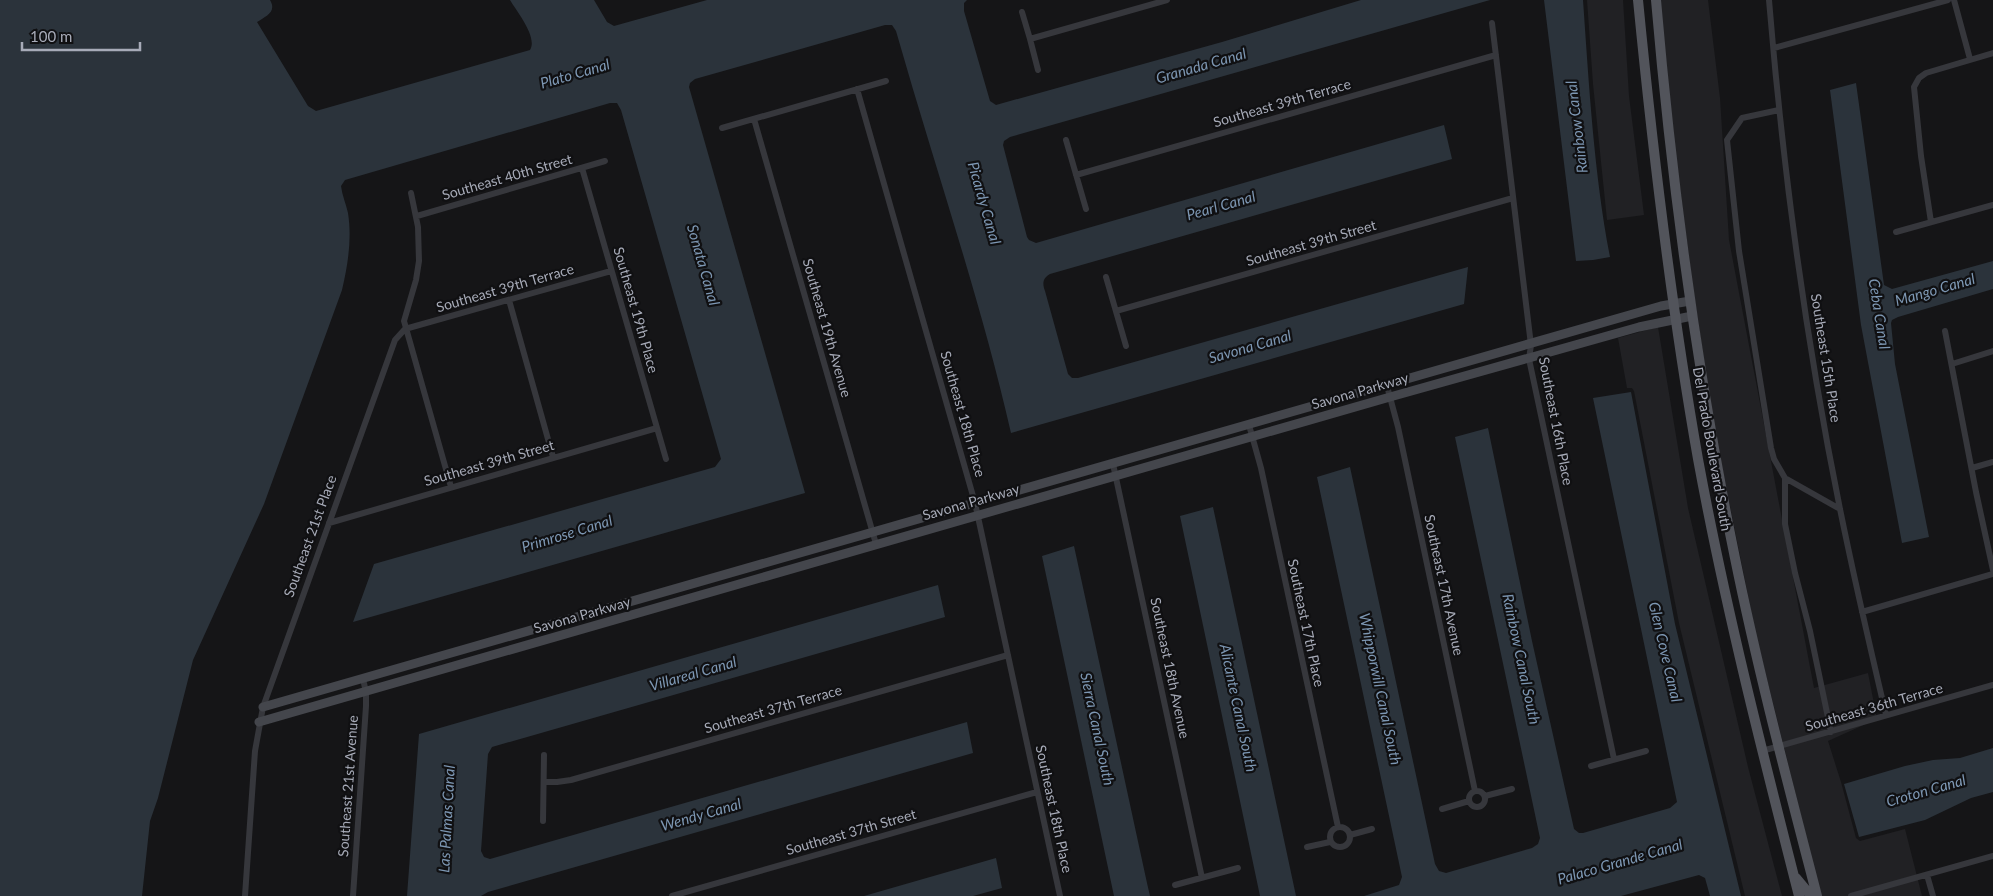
<svg xmlns="http://www.w3.org/2000/svg" width="1993" height="896" viewBox="0 0 1993 896" font-family="Lato,sans-serif">
<rect width="100%" height="100%" fill="#151517"/>
<!-- built -->
<path fill="#212124" d="M1587,0H1623L1629,96L1644,215L1607,220L1593,84Z
M1660,0H1708L1720,98L1729,240L1814,688L1868,673L1877,719L1828,741L1841,782L1856,838L1860,841L1905,829L1922,896H1821L1756,635L1715,432L1693,288L1674,140Z
M1658,327L1688,508L1748,767L1782,896H1745L1679,623L1634,391L1632,388H1627L1618,338Z"/>
<!-- water -->
<path fill="#2b333b" d="M0,0H270C277,12 266,16 257,22L308,106L316,111L530,50C538,37 517,12 510,0H594L607,22L614,26L707,0H967L964,3V11L990,101L996,105L1222,42L1361,0H1490L1010,137L1004,141L1003,145L1027,237L1029,240L1036,243L1444,125L1452,159L1050,274C1043,278 1042,283 1045,291L1068,374L1072,378H1078L1468,267L1464,304L1011,433C980,297 934,165 896,31L892,25H885L695,79L690,83L689,87L805,493L353,622L374,564L715,467L721,459L621,110L617,103H610L345,180L341,186C342,195 346,204 348,213C352,239 348,264 342,290L264,504L193,660L158,798L150,821L142,896H0Z
M1544,0H1583C1589,85 1594,174 1610,257L1593,260L1576,261Z
M1856,83L1884,285L1892,289L1993,261V289L1898,317L1892,320L1891,323L1895,364L1929,537L1902,543L1861,325L1830,90Z
M1631,392L1675,624L1741,896H1710L1705,878L1699,875L1621,896H1364L1399,885L1402,877L1317,477L1350,467L1435,864L1439,871L1446,873L1532,848L1538,844L1540,838L1455,437L1488,428L1532,641L1574,829L1579,833H1583L1670,808L1677,802L1593,398Z
M1213,507L1296,896H1260L1180,516Z
M1074,546L1147,883L1150,896H1114L1042,556Z
M938,585L945,617L492,747L488,754L481,851L484,857L490,859L967,722L973,753L488,892L481,896H407L419,734Z
M1993,748V792L1971,798L1925,820L1859,837L1844,784L1905,766L1933,760L1960,758Z
M996,858L1002,888L973,896H864Z"/>
<g fill="none" stroke-linecap="round" stroke-linejoin="round">
<!-- street -->
<path stroke="#36373c" stroke-width="6" d="M1769,0C1783,171 1806,341 1840,509C1854,578 1870,647 1886,715
M1954,0L1970,59
M1022,12L1030,39
M1492,23L1531,345L1529,359L1614,759
M1774,48L1948,0
M1038,70L1030,39L1167,0
M857,89L975,503L1060,896
M1779,110L1742,118L1727,140L1739,251L1771,448L1774,459L1785,478L1840,509
M754,119L876,544
M722,128L886,81
M1066,140L1086,209
M582,168L666,459
M1076,175L1496,55
M411,193L418,227L419,261L416,280L404,321L451,487
M417,216L605,161
M1931,222L1921,156L1914,87L1919,78L1926,73L1993,53
M1896,232L1993,205
M1106,277L1126,346
M509,300L553,457
M1116,311L1513,198
M1945,331L1976,492L1993,570
M1952,364L1993,351
M1387,386L1398,427L1475,791
M1249,425L1261,468L1338,827
M1113,464L1202,878
M1972,468L1993,462
M1785,478V524L1795,573L1810,631L1831,732
M329,523L657,428
M1862,612L1993,574
M1762,751L1993,685
M1591,766L1646,751
M544,782H557L571,780L1008,655
M1469 799a8 8 0 1 1 16 0a8 8 0 1 1-16 0Z
M1485,796L1512,789
M1442,809L1469,801
M543,821L544,755
M1330 837a10 10 0 1 1 20 0a10 10 0 1 1-20 0Z
M1350,835L1372,829
M1307,847L1330,842
M1927,875L1933,896
M1175,885L1238,868
M245,896L255,751L263,707L395,340L405,329L611,271
M353,896L366,706V692L363,679
M672,896L1037,792
M1851,896L1993,856"/>
<!-- secondary -->
<path stroke="#44464c" stroke-width="9" d="M263,707L1661,306L1690,301
M259,722L1390,397L1639,327L1692,316"/>
<!-- primary -->
<path stroke="#52545b" stroke-width="10" d="M1638,0C1653,154 1671,306 1698,459C1725,606 1762,751 1799,896
M1656,0C1672,187 1697,373 1735,558C1758,671 1788,784 1817,896
M1796,878L1811,896"/>
</g>
<g text-anchor="middle" stroke-width="4.5" stroke-linejoin="round" paint-order="stroke">
<!-- street labels -->
<g font-size="14" fill="#a7abb8" stroke="#101012">
<text transform="translate(1282 103) rotate(-16)" y="5">Southeast 39th Terrace</text>
<text transform="translate(507 177) rotate(-16)" y="5">Southeast 40th Street</text>
<text transform="translate(1311 243) rotate(-16)" y="5">Southeast 39th Street</text>
<text transform="translate(505 288) rotate(-16)" y="5">Southeast 39th Terrace</text>
<text transform="translate(636 310) rotate(74)" y="5">Southeast 19th Place</text>
<text transform="translate(827 328) rotate(74)" y="5">Southeast 19th Avenue</text>
<text transform="translate(1826 358) rotate(81)" y="5">Southeast 15th Place</text>
<text transform="translate(1360 391) rotate(-16)" y="5">Savona Parkway</text>
<text transform="translate(963 414) rotate(74)" y="5">Southeast 18th Place</text>
<text transform="translate(1556 421) rotate(79)" y="5">Southeast 16th Place</text>
<text transform="translate(1712 449) rotate(80)" y="5">Del Prado Boulevard South</text>
<text transform="translate(489 463) rotate(-16)" y="5">Southeast 39th Street</text>
<text transform="translate(971 502) rotate(-16)" y="5">Savona Parkway</text>
<text transform="translate(310 536) rotate(-70)" y="5">Southeast 21st Place</text>
<text transform="translate(1444 585) rotate(78)" y="5">Southeast 17th Avenue</text>
<text transform="translate(582 615) rotate(-16)" y="5">Savona Parkway</text>
<text transform="translate(1306 623) rotate(78)" y="5">Southeast 17th Place</text>
<text transform="translate(1170 668) rotate(78)" y="5">Southeast 18th Avenue</text>
<text transform="translate(1874 707) rotate(-16)" y="5">Southeast 36th Terrace</text>
<text transform="translate(773 709) rotate(-16)" y="5">Southeast 37th Terrace</text>
<text transform="translate(348 786) rotate(-86)" y="5">Southeast 21st Avenue</text>
<text transform="translate(1054 809) rotate(78)" y="5">Southeast 18th Place</text>
<text transform="translate(851 832) rotate(-16)" y="5">Southeast 37th Street</text>
</g>
<!-- water labels -->
<g font-size="15" font-style="italic" fill="#7d97b3" stroke="#101012">
<text transform="translate(1201 66) rotate(-16)" y="5">Granada Canal</text>
<text transform="translate(575 74) rotate(-16)" y="5">Plato Canal</text>
<text transform="translate(1577 127) rotate(-97)" y="5">Rainbow Canal</text>
<text transform="translate(984 203) rotate(74)" y="5">Picardy Canal</text>
<text transform="translate(1221 206) rotate(-16)" y="5">Pearl Canal</text>
<text transform="translate(703 265) rotate(74)" y="5">Sonata Canal</text>
<text transform="translate(1935 290) rotate(-16)" y="5">Mango Canal</text>
<text transform="translate(1879 314) rotate(81)" y="5">Ceba Canal</text>
<text transform="translate(1250 347) rotate(-16)" y="5">Savona Canal</text>
<text transform="translate(567 534) rotate(-17)" y="5">Primrose Canal</text>
<text transform="translate(1665 652) rotate(77)" y="5">Glen Cove Canal</text>
<text transform="translate(1521 659) rotate(78)" y="5">Rainbow Canal South</text>
<text transform="translate(693 674) rotate(-16)" y="5">Villareal Canal</text>
<text transform="translate(1380 689) rotate(78)" y="5">Whipporwill Canal South</text>
<text transform="translate(1238 708) rotate(78)" y="5">Alicante Canal South</text>
<text transform="translate(1097 729) rotate(78)" y="5">Sierra Canal South</text>
<text transform="translate(1926 791) rotate(-16)" y="5">Croton Canal</text>
<text transform="translate(701 815) rotate(-16)" y="5">Wendy Canal</text>
<text transform="translate(447 819) rotate(-87)" y="5">Las Palmas Canal</text>
<text transform="translate(1620 862) rotate(-16)" y="5">Palaco Grande Canal</text>
</g>
</g>
<!-- scale -->
<path d="M22 42v8h118v-8" fill="none" stroke="#a7abb8" stroke-width="2.5"/>
<text x="30" y="42" font-size="15" fill="#a7abb8" stroke="#101012" stroke-width="4" paint-order="stroke">100 m</text>
</svg>
